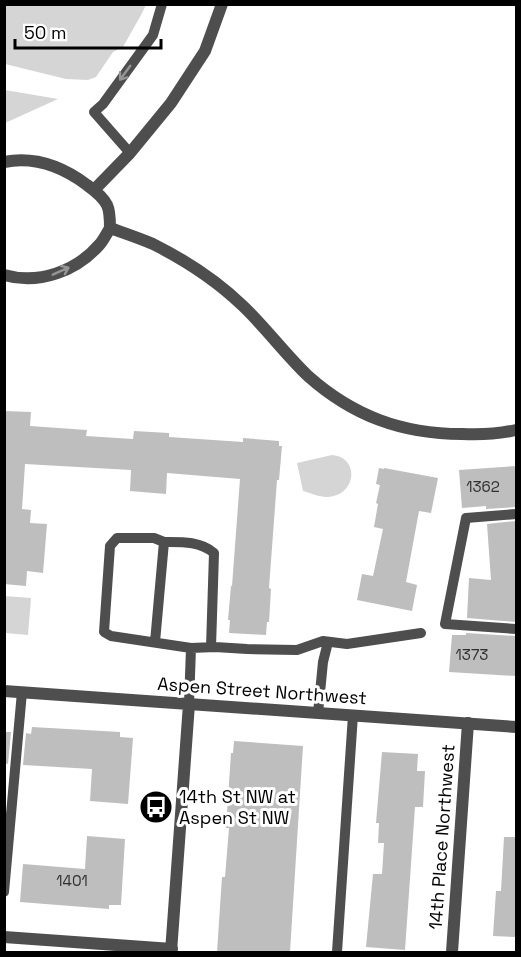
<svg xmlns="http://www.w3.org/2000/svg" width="521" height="957" viewBox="0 0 521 957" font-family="'Space Grotesk',sans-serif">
<rect width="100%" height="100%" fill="#fff"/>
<!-- green -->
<path fill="#d5d5d5" d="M4,5L5,4L146,5L141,15L123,47L113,52L96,77L88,80L66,79L5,64Z
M5,90L58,99L5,123Z
M332,455C360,457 357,496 327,497C319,497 310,493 303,491L297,463Z
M4,596L31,598L28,635L5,633Z"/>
<!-- building -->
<path fill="#bebebe" d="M4,411L31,412L30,426L87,430L86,436L133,439L134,431L169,433V437L243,442V438L279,441V446H282L279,480H277L269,588L271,589L269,622H267L266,635L229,633L230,620H228L231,586H232L240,479L167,473L166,494L130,491L131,470L25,464L22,509L31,510L30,523L47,524L43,573L27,571L26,586L4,584Z
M516,466V507L486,509V506L462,508L459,470Z
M379,468L384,469V468L438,478L431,513L419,511L406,582L417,585L412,611L357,600L362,574L373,576L383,529L374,527L378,504L376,503L380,485L376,484Z
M516,521V622L467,618L469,578L491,580L487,524Z
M466,633L516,636V676L449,672L452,635H466Z
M32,727L120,732V737L133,738L128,804L90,801L92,769L23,765L26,733L31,734Z
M4,732H11L8,764L4,763Z
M234,741L303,746L290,952H217L222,877H225L229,828H226L231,753H233Z
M382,752L418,754L417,771H425L423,807H415L405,950L366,947L373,874H382L384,843H378L379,823H376Z
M87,836L125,839L121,905H109V909L20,902L23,864L85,869Z
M504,837H516V937L493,936L496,891H501Z"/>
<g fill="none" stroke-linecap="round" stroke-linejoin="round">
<!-- service -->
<path stroke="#4e4e4e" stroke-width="10" d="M130,153L94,112L103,104L153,35L162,4
M516,514L466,518L445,624L516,629
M164,542C181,542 200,541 214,553L211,647
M155,642L164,542L154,538H117L110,546L104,632L111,636L191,648L215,647L247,649L297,650L323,641L347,644L421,633
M189,704L191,648
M318,713L323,662L328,642
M4,892L22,692
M337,952L353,715"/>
<!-- minor -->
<path stroke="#4e4e4e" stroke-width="12" d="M4,162C35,156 63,167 87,185C94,190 103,197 107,205C110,211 110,221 110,228C107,233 104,239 100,244C77,271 39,285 4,275
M94,190L130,153L171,103L205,51L222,4
M110,228C124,233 139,238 153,244C185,260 217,281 243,306C266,328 285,354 308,376C353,416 402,434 462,434C481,435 498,434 516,430
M4,937L172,949
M452,952L468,723"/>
<!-- tertiary -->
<path stroke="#4e4e4e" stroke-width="12" d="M4,691L516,727
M171,952L189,704"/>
</g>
<!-- one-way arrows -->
<defs><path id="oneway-shaft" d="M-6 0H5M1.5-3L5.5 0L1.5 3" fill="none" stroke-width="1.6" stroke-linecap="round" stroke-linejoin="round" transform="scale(1.5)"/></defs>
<g stroke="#959595">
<use href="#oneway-shaft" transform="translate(125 73) rotate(126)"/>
<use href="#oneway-shaft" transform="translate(61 271) rotate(-24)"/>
</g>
<!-- icons -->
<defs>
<g id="bus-disc" transform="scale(1.725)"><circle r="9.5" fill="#000" stroke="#fff"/><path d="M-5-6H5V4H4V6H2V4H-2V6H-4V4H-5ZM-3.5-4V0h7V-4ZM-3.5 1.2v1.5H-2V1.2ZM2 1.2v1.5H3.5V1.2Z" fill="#fff"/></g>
</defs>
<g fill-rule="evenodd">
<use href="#bus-disc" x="156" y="807"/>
</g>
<g text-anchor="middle" stroke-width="6" stroke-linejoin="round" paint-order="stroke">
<!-- number labels -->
<g font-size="15" fill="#303030">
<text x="483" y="492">1362</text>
<text x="472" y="660">1373</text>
<text x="72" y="886">1401</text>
</g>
<!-- street labels -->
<g font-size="18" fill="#000" stroke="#fff">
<text transform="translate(262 691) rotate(4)" y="6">Aspen Street Northwest</text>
<text transform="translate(442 837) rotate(-86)" y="6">14th Place Northwest</text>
</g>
<!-- poi labels -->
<g font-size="18" fill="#000" stroke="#fff" text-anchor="start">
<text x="179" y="803">14th St NW at<tspan x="179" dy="21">Aspen St NW</tspan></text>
</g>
</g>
<!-- border -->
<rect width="521" height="957" fill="none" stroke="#000000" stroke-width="12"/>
<!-- scale -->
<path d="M15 39v9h146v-9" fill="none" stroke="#000000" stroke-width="3"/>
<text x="24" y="39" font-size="18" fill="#000000" stroke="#ffffff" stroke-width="4.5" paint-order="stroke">50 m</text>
</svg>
